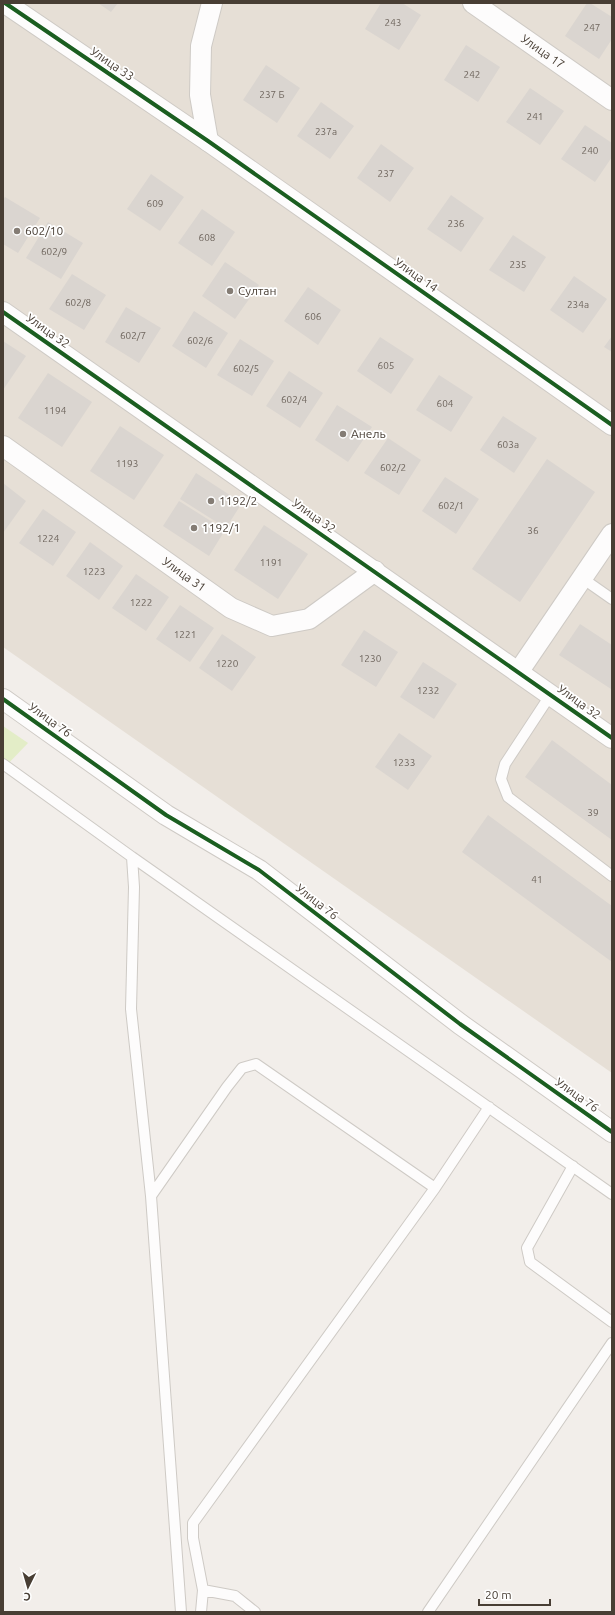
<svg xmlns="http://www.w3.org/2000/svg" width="615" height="1615" viewBox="0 0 615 1615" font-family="Ubuntu,sans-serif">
<rect width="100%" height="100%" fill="#f2eeea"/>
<!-- residential -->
<path fill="#e6dfd6" d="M3,3H612V1073L3,647Z"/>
<!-- green -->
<path fill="#e3edc7" d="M3,726L28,743L3,769Z"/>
<!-- building -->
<path fill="#dad5d0" d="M98,3H118L111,12Z
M381,3H402L421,15L399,50L365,29Z
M587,3H590L612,17V39L599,59L565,36Z
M466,45L500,67L478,102L444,80Z
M266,65L300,88L277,123L243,100Z
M530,88L564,111L540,145L506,122Z
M321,102L354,126L330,159L297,136Z
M585,125L612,143V157L595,182L561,159Z
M381,144L414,168L390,202L357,178Z
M151,174L184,197L160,231L127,209Z
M451,195L484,218L461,252L427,229Z
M5,197L40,218L18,253L3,244V200Z
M202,209L235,232L212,266L178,243Z
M48,222L83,243L61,279L26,258Z
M513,235L546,257L524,292L489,270Z
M225,262L259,285L235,319L202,296Z
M72,274L106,295L84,330L49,309Z
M574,276L607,299L583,333L550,310Z
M308,287L341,310L318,345L284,321Z
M126,307L161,328L139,363L105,342Z
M194,311L228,333L206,368L172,346Z
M612,336V352L604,347Z
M380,337L414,359L391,394L357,371Z
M240,339L274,361L252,396L217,375Z
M3,341L26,356L3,390Z
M289,371L323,393L300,428L266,406Z
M48,373L92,402L62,447L18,418Z
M439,375L473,397L451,432L416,410Z
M337,405L372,427L348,462L315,440Z
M503,416L537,438L514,473L480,450Z
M120,426L164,455L134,500L90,471Z
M388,438L421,460L399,495L364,473Z
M547,459L595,492L520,602L472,569Z
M196,473L242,503L226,528L180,499Z
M445,477L479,499L456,534L422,511Z
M3,483L26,501L3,533Z
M179,501L225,530L209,556L163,526Z
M43,509L76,532L53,566L19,543Z
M264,525L308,554L278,599L234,570Z
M90,542L123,566L99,600L66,576Z
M136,574L169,597L146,631L112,608Z
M180,605L214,628L190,662L156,639Z
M580,624L612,645L611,689L559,655Z
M364,630L398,652L376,687L341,665Z
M222,634L256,657L232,691L199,668Z
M423,662L457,684L434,719L400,697Z
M399,733L432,756L408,790L375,767Z
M552,740L612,785V840L525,777Z
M488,815L612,906V962L462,852Z"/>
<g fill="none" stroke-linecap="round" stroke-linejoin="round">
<!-- service casing -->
<g stroke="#cecac5" stroke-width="12">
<path id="service" d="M582,578L612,599
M551,694L505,764L501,779L508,797L612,876
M3,764L132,857L134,887L131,1009L151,1196
M132,857L612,1194
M573,1166L527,1248L530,1262L612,1322
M435,1188L489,1107
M203,1590L235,1596L255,1612
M181,1612L151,1196L227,1087L242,1068L256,1064L435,1188L193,1523V1538L203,1590L201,1612
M428,1612L612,1343"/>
</g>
<!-- minor casing -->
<g stroke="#cecac5" stroke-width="22">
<g id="minor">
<path d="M5,3L208,141L612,425"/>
<path id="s1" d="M473,3L612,100"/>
<path d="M208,141L200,95L201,46L212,3"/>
<path d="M3,312L612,738"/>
<path id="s2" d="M3,446L231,608L272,626L309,619L375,571"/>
<path d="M519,671L612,534"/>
<path d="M3,699L166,815L259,870L460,1024L612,1132"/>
</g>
</g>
<!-- service -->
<use href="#service" stroke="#fdfcfc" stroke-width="10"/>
<!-- minor -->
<use href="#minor" stroke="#fdfcfc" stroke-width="20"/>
<!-- cycleway casing -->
<g stroke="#fff" stroke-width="6">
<path id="cycleway" d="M5,3L208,141L612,425
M3,312L612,738
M3,699L166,815L259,870L460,1024L612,1132"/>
</g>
<!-- cycleway -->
<use href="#cycleway" stroke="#1b5e20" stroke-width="4"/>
</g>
<!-- markers -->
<g fill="#847c74" stroke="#fff" stroke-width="1.5">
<circle cx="17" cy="231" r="4"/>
<circle cx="230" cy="291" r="4"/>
<circle cx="343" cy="434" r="4"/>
<circle cx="211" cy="501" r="4"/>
<circle cx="194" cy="528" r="4"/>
</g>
<g text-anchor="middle" stroke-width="3.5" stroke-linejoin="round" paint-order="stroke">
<!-- number labels -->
<g font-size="10" fill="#6e655d">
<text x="393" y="26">243</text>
<text x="592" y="31">247</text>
<text x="472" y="78">242</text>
<text x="272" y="98">237 Б</text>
<text x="535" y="120">241</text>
<text x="326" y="135">237а</text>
<text x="590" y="154">240</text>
<text x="386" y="177">237</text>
<text x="155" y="207">609</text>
<text x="456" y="227">236</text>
<text x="207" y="241">608</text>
<text x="54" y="255">602/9</text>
<text x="518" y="268">235</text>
<text x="78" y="306">602/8</text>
<text x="578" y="308">234а</text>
<text x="313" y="320">606</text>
<text x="133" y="339">602/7</text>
<text x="200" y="344">602/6</text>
<text x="386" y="369">605</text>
<text x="246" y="372">602/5</text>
<text x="294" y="403">602/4</text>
<text x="445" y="407">604</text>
<text x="55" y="414">1194</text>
<text x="508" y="448">603а</text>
<text x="127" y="467">1193</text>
<text x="393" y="471">602/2</text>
<text x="451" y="509">602/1</text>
<text x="533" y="534">36</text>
<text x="48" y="542">1224</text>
<text x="271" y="566">1191</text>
<text x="94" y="575">1223</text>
<text x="141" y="606">1222</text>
<text x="185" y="638">1221</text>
<text x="370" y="662">1230</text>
<text x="227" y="667">1220</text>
<text x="428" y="694">1232</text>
<text x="404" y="766">1233</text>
<text x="593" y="816">39</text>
<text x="537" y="883">41</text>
</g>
<!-- street labels -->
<g font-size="12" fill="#483e34" stroke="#fff">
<text dy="4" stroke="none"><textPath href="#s1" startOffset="85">Улица 17</textPath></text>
<text transform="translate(112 64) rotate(34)" y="4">Улица 33</text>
<text transform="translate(416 275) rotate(35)" y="4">Улица 14</text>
<text transform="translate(48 331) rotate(35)" y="4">Улица 32</text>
<text transform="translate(314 516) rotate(35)" y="4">Улица 32</text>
<text dy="4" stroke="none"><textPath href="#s2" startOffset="222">Улица 31</textPath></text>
<text transform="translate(579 702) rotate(36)" y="4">Улица 32</text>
<text transform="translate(50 720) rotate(36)" y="4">Улица 76</text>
<text transform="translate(317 902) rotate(38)" y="4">Улица 76</text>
<text transform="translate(577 1095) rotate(35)" y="4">Улица 76</text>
</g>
<!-- poi labels -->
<g font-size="12" fill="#483e34" stroke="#fff" text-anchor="start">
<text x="25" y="235">602/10</text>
<text x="238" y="295">Султан</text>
<text x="351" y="438">Анель</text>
<text x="219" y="505">1192/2</text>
<text x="202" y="532">1192/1</text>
</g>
</g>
<!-- border -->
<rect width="615" height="1615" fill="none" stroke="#483e34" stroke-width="8"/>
<!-- north arrow -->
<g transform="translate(28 1587) rotate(185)" stroke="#ffffff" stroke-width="3" paint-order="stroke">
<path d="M0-3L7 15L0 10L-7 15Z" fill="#483e34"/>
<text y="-6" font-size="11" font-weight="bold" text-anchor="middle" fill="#483e34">С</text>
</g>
<!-- scale -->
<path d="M479 1599v6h71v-6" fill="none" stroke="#483e34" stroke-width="2"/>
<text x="485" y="1599" font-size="12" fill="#483e34" stroke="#ffffff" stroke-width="3" paint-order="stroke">20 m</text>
</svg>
